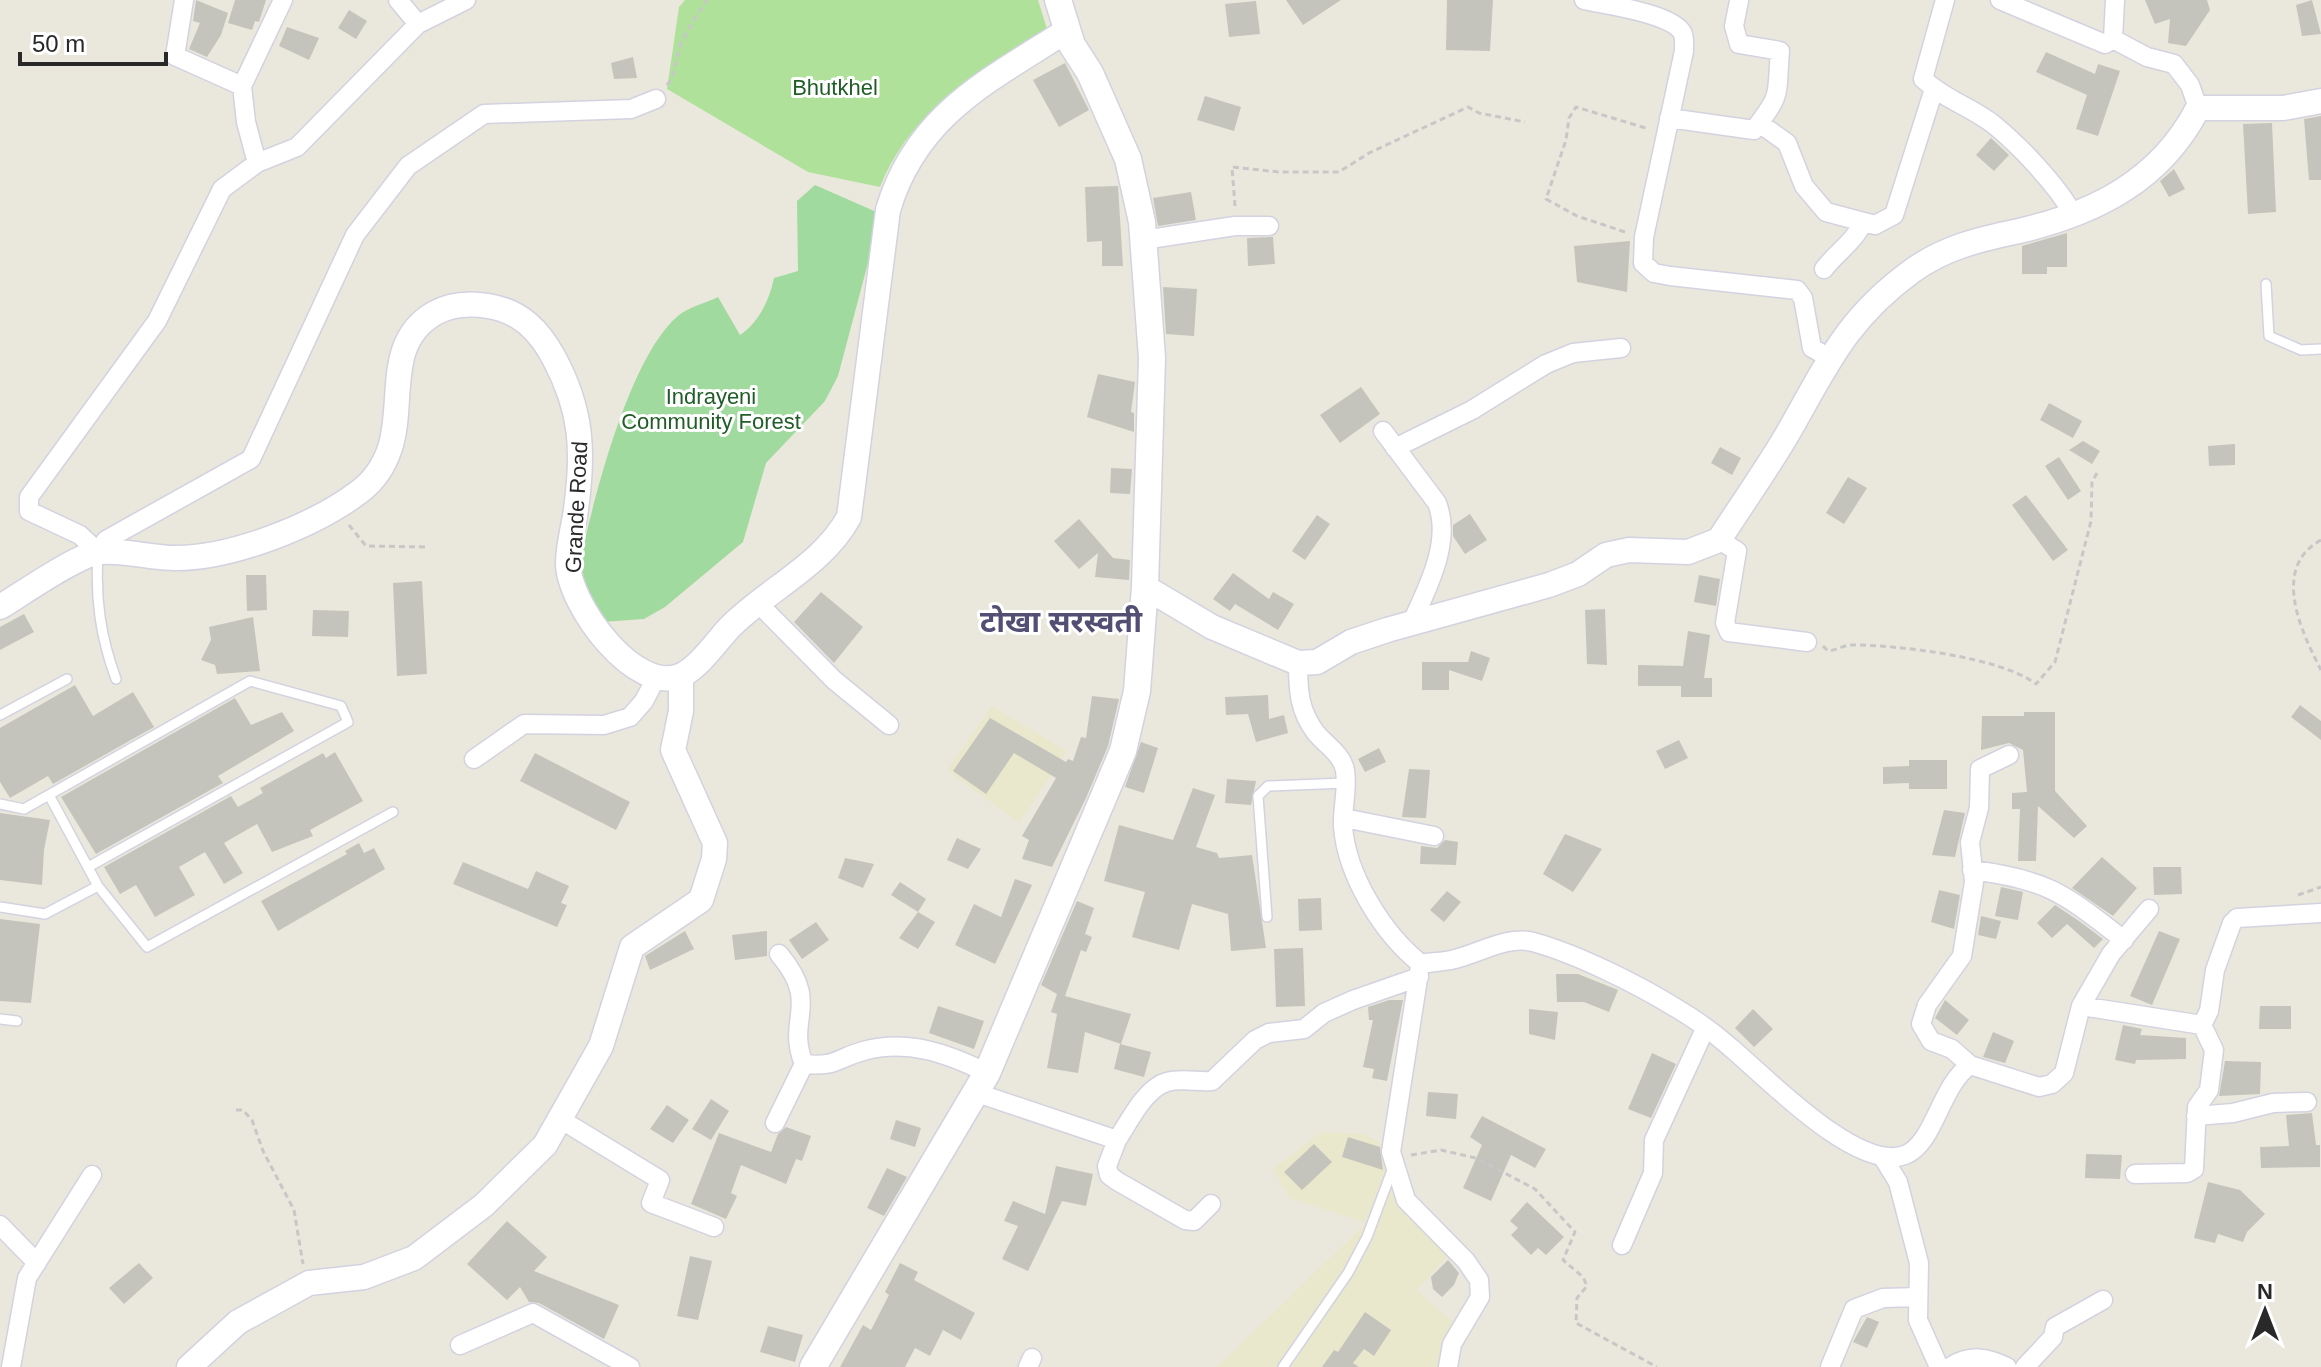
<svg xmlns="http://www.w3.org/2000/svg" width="2321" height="1367" viewBox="0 0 2321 1367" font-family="Helvetica,'Noto Sans Devanagari',sans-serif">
<rect width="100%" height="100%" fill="#eae8dc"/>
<!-- education -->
<path fill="#e9e8cd" d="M992,706L1067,751L1019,823L947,770Z
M1321,1132L1364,1134L1388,1147L1402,1203L1449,1255L1417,1290L1456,1325L1446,1367H1217L1366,1223L1290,1198L1273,1169Z"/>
<!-- green -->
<path fill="#a1da9e" d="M815,185L881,214L838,376L825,401L766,463L743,542L665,607L644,619L602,622L578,570C592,506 628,357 679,315C689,307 706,303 718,297L740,335C759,322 769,301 774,278L798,271L797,201Z"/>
<!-- pitch -->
<path fill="#afe19b" d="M685,0H1038L1047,29C980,70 910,111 880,187L808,172L667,89L679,7Z"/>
<!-- building -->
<path fill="#c5c4bc" d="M196,0L228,13L221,35L207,57L189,49L200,23L193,21Z
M235,0H266L259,22L255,21L252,30L228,23Z
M1286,0H1341L1303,25Z
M1447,0H1493L1490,51L1446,50Z
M2145,0H2207L2210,10L2186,46L2168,43L2170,19L2155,24Z
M2312,0L2321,34L2302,36L2296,5Z
M1256,1L1260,34L1229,37L1225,4Z
M349,10L367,21L356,39L338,28Z
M287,27L319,38L309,60L279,46Z
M2046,52L2095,74L2098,64L2120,71L2098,136L2076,129L2087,95L2036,72Z
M633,57L637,78L614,79L611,63Z
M1065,63L1089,110L1059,127L1033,80Z
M1205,96L1241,107L1234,131L1197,120Z
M2321,116V180H2309L2304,119Z
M2272,123L2276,212L2248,214L2243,124Z
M1991,138L2009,155L1994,171L1976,155Z
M2174,169L2185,189L2169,197L2160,181Z
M1118,186L1123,266H1102V241L1087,242L1085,187Z
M1191,192L1196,220L1158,226L1153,198Z
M2067,233V267H2047V274H2022V246Z
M1273,237L1275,264L1248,266L1247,238Z
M1630,241L1627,292L1577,282L1574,246Z
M1163,287L1197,289L1194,336L1166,334Z
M1098,374L1135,382L1131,412L1134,413V432L1087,417Z
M1361,387L1380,414L1340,443L1320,415Z
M2049,403L2082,421L2073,438L2040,420Z
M2083,441L2100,451L2092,464L2069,450Z
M2235,444V465L2209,466L2208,446Z
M1720,447L1741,458L1732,475L1711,463Z
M2059,457L2081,491L2068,500L2045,466Z
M1111,468L1132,469L1130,494L1110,493Z
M1848,477L1867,488L1844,524L1826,513Z
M2026,495L2068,550L2053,561L2012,505Z
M1470,514L1487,540L1465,554L1453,536V525Z
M1317,515L1330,524L1305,560L1292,551Z
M1079,519L1113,558L1130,560L1129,580L1095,577L1098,553L1079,569L1054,541Z
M1233,573L1269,599L1273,592L1294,604L1278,630L1235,604L1230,611L1213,599Z
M246,575H266L267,610L247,611Z
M1699,575L1720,579L1716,606L1694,602Z
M422,581L427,674L397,676L393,583Z
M821,592L863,627L834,663L794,622Z
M1605,609L1607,665L1587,664L1585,610Z
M313,610L349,611L348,637L312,636Z
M24,614L34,632L0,650V627Z
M253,617L260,671L217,674L215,665L201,660L211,640L209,627Z
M1688,631L1710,635L1704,678H1712V697H1681V686H1638V665L1683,666Z
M1471,651L1490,658L1482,681L1449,670V690H1422V662H1468Z
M75,685L93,716L133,692L154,727L53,784L48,776L10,798L0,782V728Z
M1268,695L1269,719L1284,715L1288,733L1256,742L1248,714L1226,715L1225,697Z
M1092,696L1119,699L1108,746L1086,798L1052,867L1022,859L1029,840L1022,836L1056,778L1014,753L986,794L953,771L990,718L1066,762L1068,759L1073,761L1081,737L1086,738Z
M235,698L251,725L282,712L294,731L218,776L223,783L96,854L61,797Z
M2300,705L2321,721V740L2291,717Z
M2024,712H2055V791L2087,826L2074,838L2038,806L2036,861H2018L2020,809H2012V793L2027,792L2023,750L2009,743L1981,750L1982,716H2024Z
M1679,740L1688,758L1665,769L1656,751Z
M1141,742L1158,748L1144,793L1125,787Z
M1379,748L1386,762L1365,772L1358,759Z
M335,752L363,801L310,830L313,836L272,852L257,824L224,843L243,873L224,884L205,852L179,867L195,895L155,917L136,885L120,894L104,867L231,796L238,807L263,793L260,788L323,753L326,758Z
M535,753L630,802L616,830L520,781Z
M1909,760H1947V789H1909V783L1883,784V767L1909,766Z
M1409,769L1430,770L1426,818L1402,817Z
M1227,779L1256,781L1251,805L1225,803Z
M1193,788L1215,795L1196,847L1217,853L1219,858L1252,855L1266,948L1231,951L1228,914L1192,904L1179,950L1132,937L1145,892L1104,881L1119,825L1173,840Z
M1944,810L1965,813L1955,857L1932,855Z
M0,813L50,820L44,850L42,885L0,880Z
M1565,834L1602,849L1573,892L1543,874Z
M957,838L981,849L968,869L947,860Z
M1445,840L1458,842L1456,865L1420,864L1421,846L1437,848Z
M359,843L364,853L374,848L385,869L278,931L261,901L347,854L345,851Z
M2102,857L2137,888L2113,916L2072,888Z
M845,858L874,864L863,888L838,878Z
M463,862L528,889L536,871L569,886L561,903L567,905L557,927L453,884Z
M2153,867H2181L2182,894L2154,895Z
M1015,879L1032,885L995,964L955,945L974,904L1001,917Z
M900,882L926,899L918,912L891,895Z
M2001,887L2023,892L2018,920L1995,916Z
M1939,890L1960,895L1954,929L1931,922Z
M1447,891L1461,902L1444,922L1430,910Z
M1321,898L1322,930L1299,931L1298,899Z
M1077,901L1094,908L1085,934L1092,937L1086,952L1081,950L1065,996L1131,1014L1121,1044L1085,1032L1078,1073L1047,1068L1057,1014L1051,1012L1057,994L1041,985Z
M2055,905L2079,921L2103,939L2094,948L2067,924L2052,938L2037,923Z
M918,912L935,922L918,949L899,938Z
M1981,916L2001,921L1996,939L1978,935Z
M0,919L40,924L31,1003L0,1001Z
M816,922L829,940L802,959L789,940Z
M685,931L694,949L650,970L645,956Z
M767,931V956L735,960L732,935Z
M2159,931L2180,939L2152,1005L2130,996Z
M1303,948L1305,1006L1276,1007L1274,949Z
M1556,974H1578L1618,990L1609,1012L1584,1002H1557Z
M1389,1000H1403L1387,1081L1372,1078L1374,1069L1363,1067L1373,1020H1369L1368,1007Z
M1945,1000L1969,1020L1957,1035L1935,1018Z
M938,1006L984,1021L974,1049L929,1033Z
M2260,1006H2291V1029H2259Z
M1529,1009L1558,1012L1555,1040L1529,1034Z
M1753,1009L1773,1029L1754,1047L1735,1028Z
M2123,1025L2142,1029L2140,1035L2186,1038V1059L2136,1060L2135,1064L2115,1060Z
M1993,1032L2014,1041L2005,1063L1983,1057Z
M1120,1044L1151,1052L1144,1077L1114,1069Z
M1652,1053L1676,1064L1651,1118L1628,1109Z
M2225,1061L2261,1062L2260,1094L2219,1096Z
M1428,1092L1458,1094L1456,1119L1426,1116Z
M711,1099L729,1111L711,1140L692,1129Z
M667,1105L689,1120L673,1143L650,1129Z
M2312,1113L2316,1145H2320V1167L2261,1168L2260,1147L2289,1146L2286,1115Z
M1482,1116L1546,1149L1535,1168L1511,1155L1491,1201L1463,1188L1482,1145L1470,1137Z
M896,1120L921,1128L915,1147L890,1139Z
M786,1127L811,1136L802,1161L796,1159L786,1184L741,1165L731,1193L737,1196L726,1219L691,1204L719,1133L771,1152L778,1134Z
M1348,1137L1380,1147L1383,1170L1342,1157Z
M1314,1144L1332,1162L1302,1190L1284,1172Z
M2086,1154L2122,1155L2120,1179L2085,1178Z
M1056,1166L1093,1174L1086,1206L1062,1201L1028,1271L1002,1259L1018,1226L1004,1221L1013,1201L1045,1214Z
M887,1168L907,1177L884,1216L867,1208Z
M2208,1182L2240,1190L2265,1214L2247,1232L2243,1242L2218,1234L2215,1243L2194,1238Z
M1527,1202L1564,1237L1546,1255L1538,1248L1531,1255L1511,1235L1518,1228L1510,1221Z
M507,1221L547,1257L534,1271L619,1305L604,1339L539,1303L529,1302L520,1287L507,1300L467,1264Z
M690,1256L712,1261L698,1320L677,1316Z
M1448,1260L1459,1273L1454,1285L1442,1297L1433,1289L1431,1277Z
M139,1263L153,1278L124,1304L109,1288Z
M900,1263L918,1272L914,1280L975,1313L961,1340L943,1330L930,1356L915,1348L905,1367H840L863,1325L871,1330L889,1295L885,1292Z
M1365,1312L1391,1330L1374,1356L1364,1349L1353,1363L1359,1367H1322L1334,1350L1338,1352Z
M1867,1317L1879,1322L1867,1348L1853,1342Z
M768,1326L803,1335L795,1362L760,1352Z"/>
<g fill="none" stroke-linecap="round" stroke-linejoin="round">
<!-- service casing -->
<g stroke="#d3d2e0" stroke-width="12">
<path id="service" d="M2266,284L2269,336L2301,350L2321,349
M98,555C95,600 101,638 116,679
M0,715L67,679
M49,795L98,886L147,947L393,812
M0,804L24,809L250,681L341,706L348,722L90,866
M0,907L45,914L98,886
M1267,917L1258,796L1268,786L1345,783
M0,1019L17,1021
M1283,1367L1348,1273L1367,1237L1394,1165"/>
</g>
<!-- minor casing -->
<g stroke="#d3d2e0" stroke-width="21">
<path id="minor" d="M184,0L175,56L242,86
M398,0L418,24
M466,0L418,24L297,147L257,163L222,189L157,321L29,497V511L80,535L98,552L106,540L251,459L355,235L408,166L484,114L631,109L656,99
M1584,0C1606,5 1670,13 1682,32C1685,37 1684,44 1684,51L1644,237L1643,263L1654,273L1670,276L1797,290L1803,298L1812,348L1828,357
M1945,0L1923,79C1944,99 1971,107 1993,124C2019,145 2057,185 2073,214
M2000,0L2105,44L2113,39L2147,57L2174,64L2190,85L2198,108
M2113,39L2115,0
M1669,118L1754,130C1783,92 1776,97 1780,51L1739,44L1734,26L1739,1
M1759,123L1787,143L1804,186L1826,212L1875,225L1894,215L1934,89
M257,163L246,122L242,86L283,0
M1143,240L1235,226H1269
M1824,269C1837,252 1856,240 1863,222
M1383,431L1437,503C1452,541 1428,587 1412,622
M1395,448L1472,410L1546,364L1573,353L1621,348
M1719,540L1737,551L1725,623L1729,632L1807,642
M756,601L834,680L889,725
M1298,663C1298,690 1299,711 1316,733C1326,745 1343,755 1345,771C1348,789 1342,809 1343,827C1347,876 1383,934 1421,964C1431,962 1441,962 1451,960C1477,955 1506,935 1533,942C1577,954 1637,984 1676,1008C1695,1019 1714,1033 1730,1047C1765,1076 1857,1173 1905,1155C1935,1143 1940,1086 1970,1065
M2009,755L1980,769L1979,808L1970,842L1974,882L1962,956L1927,1005L1921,1024L1931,1041L1952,1049L1970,1065L2039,1087L2052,1084L2064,1073L2081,1006L2202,1025L2209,1011L2215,970L2232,923L2237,918L2321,913
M474,759L524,724L604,725L630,717L644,701L656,678
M1344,818L1434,836
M1972,870C2050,880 2064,894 2124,940
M779,954C822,1005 785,1018 804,1064C837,1067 835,1059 863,1051C907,1039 947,1053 987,1073
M1420,966L1391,1152L1406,1200L1466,1261L1479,1280L1480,1297L1452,1344L1448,1367
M2081,1006L2111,954L2149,909
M977,1093L1117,1140C1129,1122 1145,1088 1167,1082C1180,1078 1198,1082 1212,1081L1255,1040L1269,1033L1304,1029L1324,1013L1353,1000L1419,977
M2196,1116L2233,1113L2273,1103L2307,1102
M560,1119L660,1180L651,1203L714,1227
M775,1123L804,1064
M1117,1140L1107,1166L1109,1175L1117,1181L1185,1220L1194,1221L1211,1204
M1882,1156L1898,1182L1919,1263L1918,1320L1939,1367
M2135,1174L2187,1173L2194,1169L2197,1107L2209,1090L2214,1050L2202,1025
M0,1225L37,1263
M1622,1245L1653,1173L1654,1140L1705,1029
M460,1345L533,1313L630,1367
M11,1367L27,1278L92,1175
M1028,1367L1032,1358
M1830,1367L1854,1309L1883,1298L1918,1297
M1950,1367C1970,1354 1987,1357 2007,1367
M2025,1367L2053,1337L2055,1327L2103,1300"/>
</g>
<!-- tertiary casing -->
<g stroke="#d3d2e0" stroke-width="27">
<path id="tertiary" d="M1145,587L1212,627L1298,663L1317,662L1351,642L1387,630L1549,585L1578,574L1606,555L1629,550L1688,552L1719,540C1742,504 1767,469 1788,433C1827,365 1846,319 1912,271C1945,247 1981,239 2019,231C2096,213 2161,180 2198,108H2283L2321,101
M0,607C22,594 78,554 101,552C125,550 151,558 176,558C232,558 314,526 359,492C374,481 384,466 390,448C405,401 384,342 435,313C451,304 470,303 488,306C520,311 539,330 554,358C582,410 584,451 576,509C574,526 568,545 568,563C568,604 636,697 682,675C700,666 716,642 730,627C768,589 823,565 849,517L888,210C916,115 988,81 1066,31
M189,1367L238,1322L309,1283L364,1277L414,1258L484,1205L545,1145L601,1046L632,947L701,900L714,859L715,843L673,750L681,711V676"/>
</g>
<!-- secondary casing -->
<g stroke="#d3d2e0" stroke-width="29">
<path id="secondary" d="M813,1367L987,1073L1123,751L1137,691L1145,587L1152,358L1142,222L1128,159L1090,73L1072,45L1058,0"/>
</g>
<!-- path -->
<path stroke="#c7c7c7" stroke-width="3" stroke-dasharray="6 4" stroke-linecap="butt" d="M667,85C677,72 675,59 681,44C687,29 698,14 707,0
M1235,206L1232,167L1279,172H1339L1369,153L1468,107L1479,113L1525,122
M1625,232L1577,216L1546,199L1566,140L1569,118L1576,107L1649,129
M349,525L366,546L428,547
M2321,540C2270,568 2302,633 2321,670
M1823,646L1828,651C1837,650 1844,645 1852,645C1897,645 2001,657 2036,684L2055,662L2091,521L2092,482L2097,473
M2298,895L2321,887
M236,1110H243L252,1120L263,1151L294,1210L303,1264
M1411,1155L1441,1150L1476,1158L1535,1189L1575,1232L1563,1260L1583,1277L1587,1286L1577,1298L1576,1323L1657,1367"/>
<!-- service -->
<use href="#service" stroke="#fff" stroke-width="9"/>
<!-- minor -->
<use href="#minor" stroke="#fff" stroke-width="18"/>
<!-- tertiary -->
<use href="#tertiary" stroke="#fff" stroke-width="24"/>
<!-- secondary -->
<use href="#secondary" stroke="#fff" stroke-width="26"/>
</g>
<g text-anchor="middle" stroke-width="6" stroke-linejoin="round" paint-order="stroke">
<!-- park labels -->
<g font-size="22" fill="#215d26" stroke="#fff">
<text x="835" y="95">Bhutkhel</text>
<text x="711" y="404">Indrayeni<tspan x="711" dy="25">Community Forest</tspan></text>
</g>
<!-- street labels -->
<g font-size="22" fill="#292929" stroke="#fff">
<text transform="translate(576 507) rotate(-87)" y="8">Grande Road</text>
</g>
<!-- district labels -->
<g font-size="30" font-weight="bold" fill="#534e74" stroke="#fff">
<text x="1061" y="632">टोखा सरस्वती</text>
</g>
</g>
<!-- north arrow -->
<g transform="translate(2265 1311)" stroke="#ffffff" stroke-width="6" paint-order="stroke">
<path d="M0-6L14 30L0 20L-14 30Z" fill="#292929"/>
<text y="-12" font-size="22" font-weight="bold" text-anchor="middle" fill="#292929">N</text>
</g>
<!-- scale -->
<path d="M20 52v12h146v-12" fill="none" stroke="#292929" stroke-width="4"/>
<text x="32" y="52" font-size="24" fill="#292929" stroke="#ffffff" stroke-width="6" paint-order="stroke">50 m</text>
</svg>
